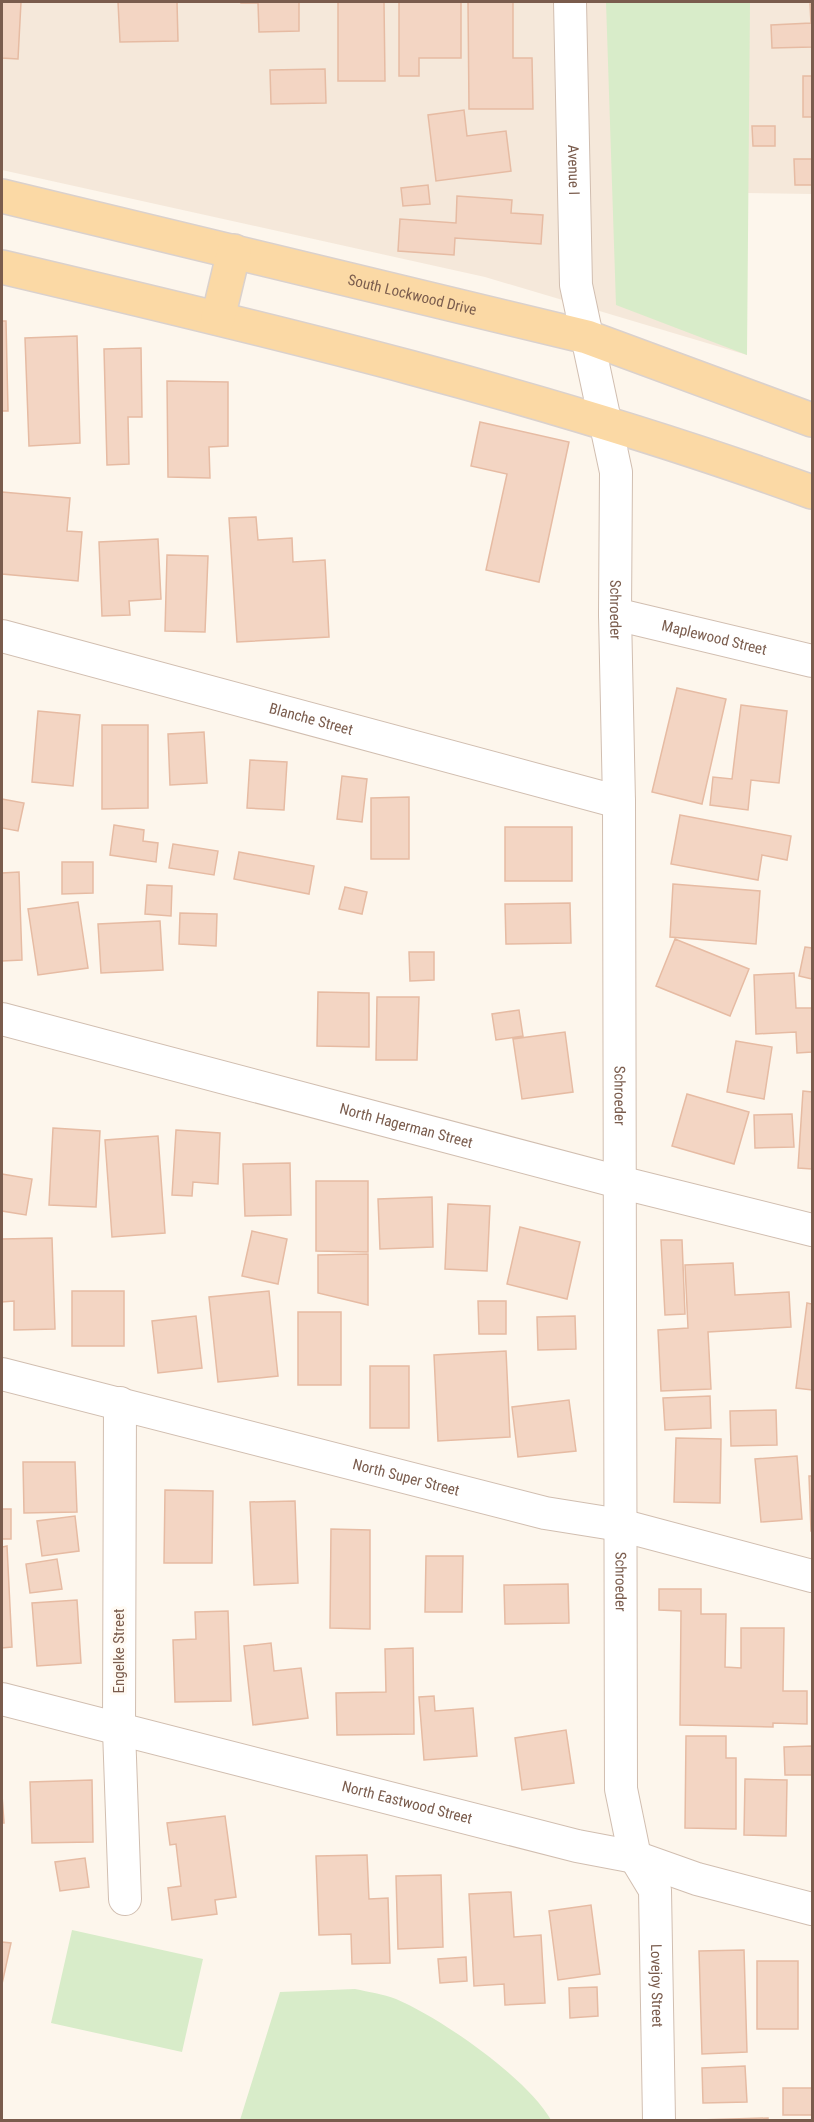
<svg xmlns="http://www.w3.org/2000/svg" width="814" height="2122" viewBox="0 0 814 2122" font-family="'Roboto Condensed',sans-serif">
<rect width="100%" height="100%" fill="#fdf6ec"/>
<!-- residential -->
<path fill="#f5e8da" d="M2,2H812V194L747,193V355L485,277L2,170Z"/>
<!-- green -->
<path fill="#d8ecc9" d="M606,2H750L747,355L616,305Z
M72,1930L203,1959L182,2052L51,2023Z
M355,1989C369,1992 383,1994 396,1999C441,2018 527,2078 551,2120H240L280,1992Z"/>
<!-- building -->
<path fill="#f3d5c3" stroke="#e6bba3" stroke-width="1.5" d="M2,2H21L18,59L2,58Z
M118,2H177L178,41L120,42Z
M241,2H299V31L259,32L258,3H241Z
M338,2H384L385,81H338Z
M399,2H461V58H419V76H399Z
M468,2H513V58H532L533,109H469Z
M810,4H812V47L772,48L771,25L811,23Z
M325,69L326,103L271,104L270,70Z
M803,76H812V117H803Z
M464,110L467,136L506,131L511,171L436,181L428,115Z
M752,126H775V146H753Z
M812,134V185H795L794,159H812Z
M428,185L430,204L403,206L401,188Z
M457,196L512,200L511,213L543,215L541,244L455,238L454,255L398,251L400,219L456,223Z
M2,321H6L8,411H2Z
M77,336L80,443L29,446L25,338Z
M141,348L142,417H128L129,464L107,465L104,349Z
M167,381L228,382V446L209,447L210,478L168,477Z
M480,422L569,442L539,582L486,570L507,474L471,466Z
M2,492L70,498L67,531L82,532L78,581L2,574Z
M256,517L258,540L292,538L293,562L325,560L329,637L237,642L229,518Z
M158,539L161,599L129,601L130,615L102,616L99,542Z
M167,555L208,556L205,632L165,631Z
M677,688L726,699L702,804L652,792Z
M741,705L787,711L779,783L751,780L748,810L710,805L713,777L732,779Z
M38,711L80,715L73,786L32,782Z
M102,725H148V808L102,809Z
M204,732L207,783L170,785L168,734Z
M250,760L287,762L284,810L247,808Z
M342,776L367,779L362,822L337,819Z
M409,797V859H371V798Z
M2,799L24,803L18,831L2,828Z
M680,815L791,836L787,860L762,855L758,880L671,864Z
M114,825L144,830L143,841L158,843L156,862L110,855Z
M505,827H572V881H505Z
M173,844L218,851L214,875L169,868Z
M239,852L314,866L309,894L234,879Z
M62,862H93V893L62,894Z
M19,872L22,960L2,961V873Z
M673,884L760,891L756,944L670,937Z
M147,885L172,886L171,916L145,914Z
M345,887L367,892L362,914L339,909Z
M78,902L88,968L38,975L28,909Z
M570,903L571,943L506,944L505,904Z
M180,913L217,914L216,946L179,944Z
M160,921L163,970L101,973L98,924Z
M675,939L749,969L730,1016L656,986Z
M805,947L812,948V979L799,976Z
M409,952H434V980L410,981Z
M794,973L796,1008H812V1052L797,1053L796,1032L756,1034L754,975Z
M318,992L369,993V1047L317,1046Z
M377,997H419L417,1060H376Z
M519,1010L523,1036L496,1040L492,1014Z
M565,1032L573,1092L522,1099L513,1039Z
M736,1041L772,1047L764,1099L727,1092Z
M803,1091L812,1092V1169L798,1168Z
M687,1094L749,1112L734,1164L672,1146Z
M792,1114L794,1147L755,1148L754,1115Z
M53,1128L100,1131L96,1207L49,1205Z
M176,1130L220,1133L218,1184L193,1182L192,1196L172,1195Z
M158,1136L165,1233L112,1237L105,1140Z
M290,1163L291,1215L245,1216L243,1164Z
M2,1174L32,1179L26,1215L2,1211Z
M316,1181H368V1252L316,1251Z
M432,1197L433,1247L380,1249L378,1199Z
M448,1204L490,1206L487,1271L445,1269Z
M520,1227L580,1242L567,1299L507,1284Z
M252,1231L287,1239L278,1284L242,1276Z
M52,1238L55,1329L14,1330V1301L2,1302V1239Z
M661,1240H682L685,1314L665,1315Z
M368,1254V1305L318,1293V1255Z
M733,1263L735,1295L789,1292L791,1327L708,1332L711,1389L661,1391L658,1330L688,1328L685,1265Z
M72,1291H124V1346H72Z
M269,1291L278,1376L218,1382L209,1297Z
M478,1301H506V1334H479Z
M807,1303L812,1304V1390L796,1388Z
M298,1312H341V1385H298Z
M196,1316L202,1368L158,1373L152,1321Z
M575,1316L576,1349L538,1350L537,1317Z
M506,1351L510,1437L438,1441L434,1355Z
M370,1366H409V1428H370Z
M710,1396L711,1428L665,1430L663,1398Z
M569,1400L576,1451L518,1457L512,1407Z
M776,1410L777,1445L731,1446L730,1411Z
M676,1438L721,1439L720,1503L674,1502Z
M797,1456L802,1519L761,1522L755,1459Z
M23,1462H75L77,1512L24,1513Z
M809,1476H812V1531H811Z
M165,1490L213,1491L212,1563H164Z
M295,1501L298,1583L254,1585L250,1502Z
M2,1509H11V1539H2Z
M75,1516L79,1551L42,1556L37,1521Z
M331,1529L370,1530V1629L330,1628Z
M7,1546L12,1647L2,1648V1547Z
M426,1556H463L462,1612H425Z
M57,1559L62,1589L30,1593L26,1564Z
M568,1584L569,1623L505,1624L504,1585Z
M659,1589H701V1614H726L725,1667L741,1668V1628H784L783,1691H807V1724L773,1723V1727L680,1725L681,1611L659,1610Z
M77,1600L81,1663L37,1666L32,1603Z
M228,1611L231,1701L175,1702L173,1640L196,1639L195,1612Z
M271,1643L274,1671L301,1668L308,1718L253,1725L244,1646Z
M413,1648L414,1734L337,1735L336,1693L386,1692L385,1649Z
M434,1696L435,1711L473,1708L477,1756L424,1760L419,1697Z
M566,1730L574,1783L522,1790L515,1738Z
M686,1736H726V1758H736V1829L685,1828Z
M812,1746V1775H785L784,1747Z
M745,1779L787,1780L786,1836L744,1835Z
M92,1780L93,1842L32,1843L30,1782Z
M2,1795L4,1823H2Z
M225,1816L236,1897L215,1900L217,1914L172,1920L168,1888L181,1886L176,1844L170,1845L167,1823Z
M367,1855L369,1899L388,1898L390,1963L352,1964L351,1934L319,1935L316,1856Z
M85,1858L89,1887L60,1891L55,1862Z
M441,1875L443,1947L398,1949L396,1876Z
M511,1892L514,1937L541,1935L545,2003L505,2005L504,1984L474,1986L469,1894Z
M591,1905L600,1974L558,1980L549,1911Z
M2,1942L11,1943L2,1984Z
M744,1950L747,2052L702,2054L699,1951Z
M466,1957L467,1981L440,1983L438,1959Z
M757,1961H798V2029H757Z
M597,1987L598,2016L570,2018L569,1988Z
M745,2066L747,2102L703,2103L702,2068Z
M783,2088H812V2115H783Z
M768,2118V2120H698Z"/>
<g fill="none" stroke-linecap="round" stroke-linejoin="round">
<!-- minor casing -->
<g stroke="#d1beb0" stroke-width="34">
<g id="minor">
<path id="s1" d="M570,2L576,285L616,472L615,614L619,802L621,1789L635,1857L655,1890L659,2120"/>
<path id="s2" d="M615,614L812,661"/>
<path id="s3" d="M2,636L619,802"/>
<path id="s4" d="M2,1019L619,1182L812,1230"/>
<path id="s5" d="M2,1374L545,1513L620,1525L812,1576"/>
<path d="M120,1403L119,1730L125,1899"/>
<path id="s6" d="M2,1699L577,1846L635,1857L697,1879L812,1909"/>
</g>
</g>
<!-- major casing -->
<g stroke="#dad1cd" stroke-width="36">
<g id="major">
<path id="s7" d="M2,196L587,337L812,420"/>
<path d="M2,267C274,331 549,396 812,492"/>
<path d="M218,318L234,251"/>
</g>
</g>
<!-- minor -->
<use href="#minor" stroke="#fff" stroke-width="32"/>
<!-- major -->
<use href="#major" stroke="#fbd9a5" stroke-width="33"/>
</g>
<g text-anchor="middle" stroke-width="6" stroke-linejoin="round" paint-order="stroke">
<!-- street labels -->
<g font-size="15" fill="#7a5c4d" stroke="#fffaf3">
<text dy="5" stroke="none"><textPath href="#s1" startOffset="168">Avenue I</textPath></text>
<text dy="5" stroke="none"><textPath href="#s7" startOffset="422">South Lockwood Drive</textPath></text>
<text dy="5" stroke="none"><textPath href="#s1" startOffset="612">Schroeder</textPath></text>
<text dy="5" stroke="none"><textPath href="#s2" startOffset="102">Maplewood Street</textPath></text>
<text dy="5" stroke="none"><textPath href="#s3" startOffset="320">Blanche Street</textPath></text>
<text dy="5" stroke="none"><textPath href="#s1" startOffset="1098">Schroeder</textPath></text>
<text dy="5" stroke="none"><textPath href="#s4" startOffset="418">North Hagerman Street</textPath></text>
<text dy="5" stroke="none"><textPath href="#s5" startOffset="417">North Super Street</textPath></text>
<text dy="5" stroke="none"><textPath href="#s1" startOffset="1584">Schroeder</textPath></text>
<text transform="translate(119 1651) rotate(-90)" y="5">Engelke Street</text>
<text dy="5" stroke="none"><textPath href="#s6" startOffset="418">North Eastwood Street</textPath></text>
<text dy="5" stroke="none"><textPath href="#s1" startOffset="1995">Lovejoy Street</textPath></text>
</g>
</g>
<!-- border -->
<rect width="814" height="2122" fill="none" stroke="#7a5c4d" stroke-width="6"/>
</svg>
